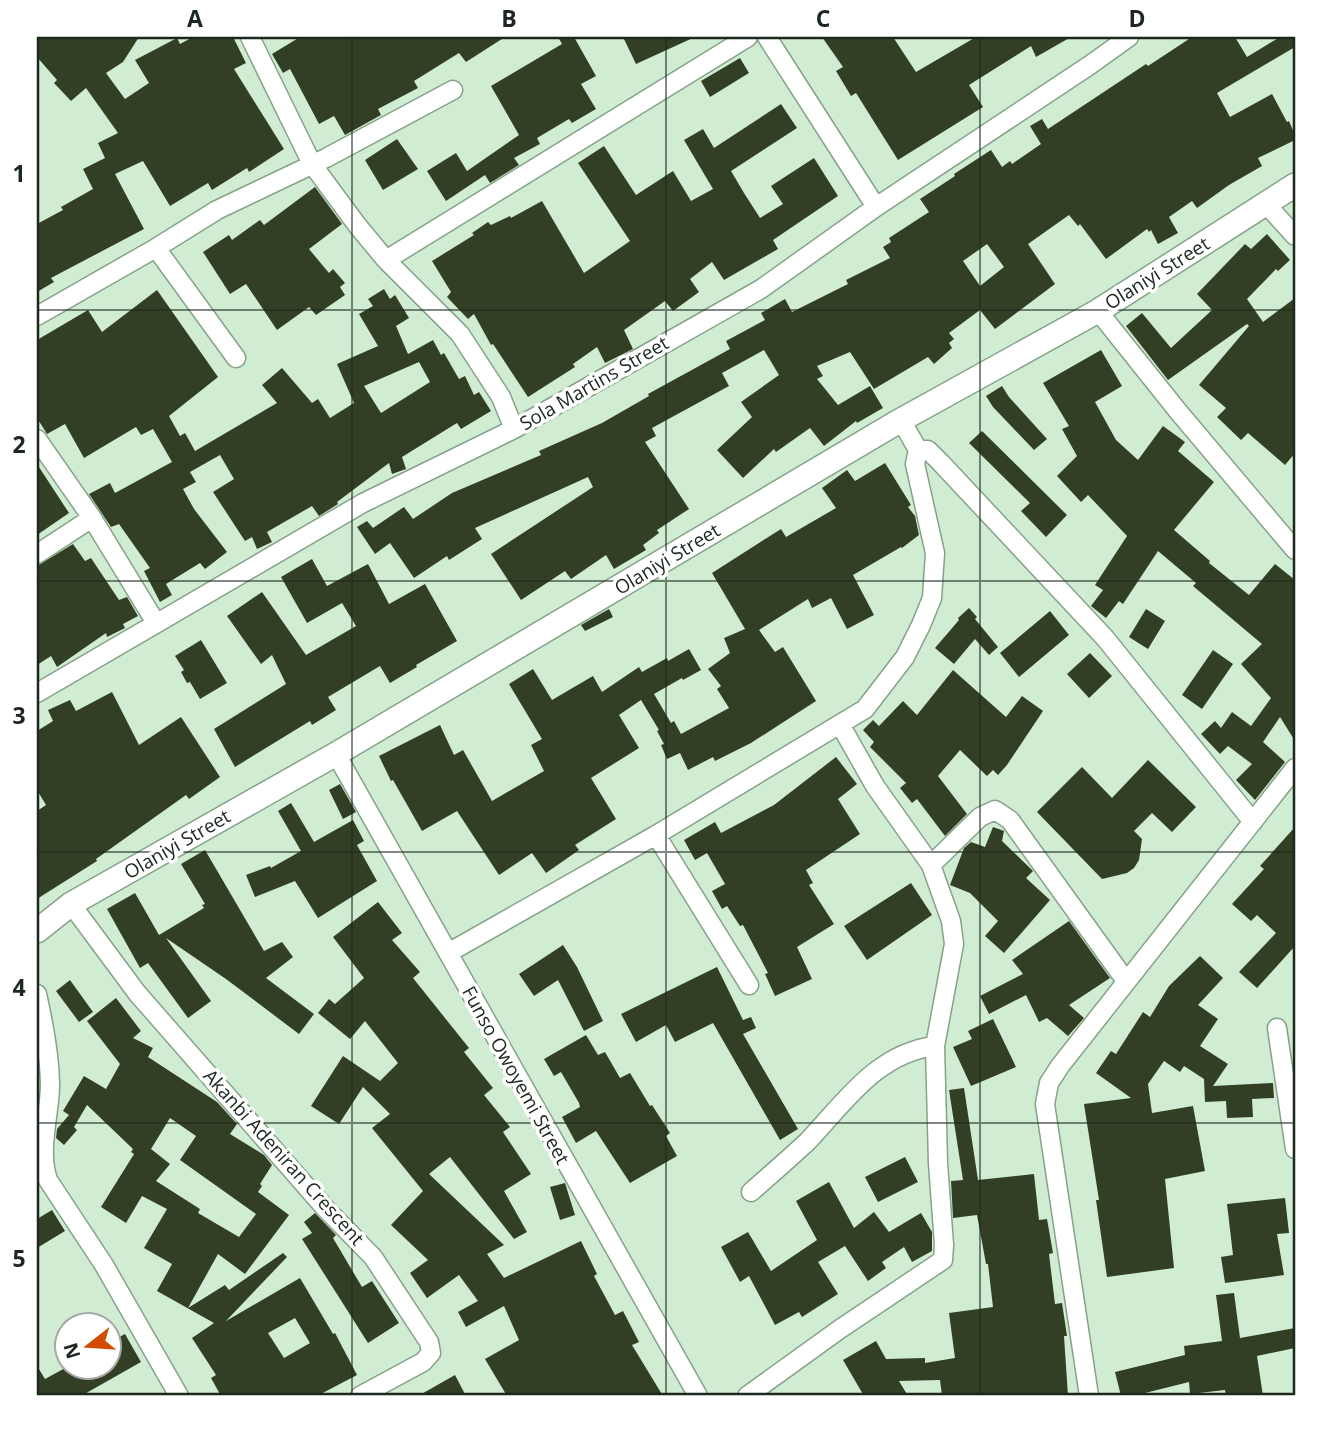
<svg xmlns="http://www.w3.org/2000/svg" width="1332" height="1433" viewBox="0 0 1332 1433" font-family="'Open Sans',sans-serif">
<rect width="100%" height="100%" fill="#d0edd3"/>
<!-- building -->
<path fill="#333f24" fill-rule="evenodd" d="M37,37H139L123,62L106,73L125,99L149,83L135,60L177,38L180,44L193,37H233L246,63L234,69L284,149L249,172L247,168L212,190L208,183L170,206L143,161L115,174L144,229L51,278L54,282L37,292V224L63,210L61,207L93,189L83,169L105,158L98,143L118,133L86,88L71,101L54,83L57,80L37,57Z
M300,37H505L466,62L459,53L414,81L418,88L378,109L381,115L345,135L334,116L319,124L290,69L283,73L272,54Z
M558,37H574L596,76L581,84L596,109L572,123L569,119L537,138L540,144L514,158L519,165L490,183L485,175L446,201L427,171L456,153L467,171L519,135L491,86L562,44Z
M623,37H695L636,64Z
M822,37H893L916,72L976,37H1071L1036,57L1031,46L969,85L983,107L898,160L856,93L851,96L836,71L843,67Z
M1192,37H1235L1247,57L1280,37H1295V47L1217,93L1230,117L1272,94L1287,122L1289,121L1295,135V140L1258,158L1262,166L1229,185L1197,208L1192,201L1169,217L1178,233L1158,244L1151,230L1149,232L1147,229L1106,259L1080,224L1078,226L1069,215L1028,244L1055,284L995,329L980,310L949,333L954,339L949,343L952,348L934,364L928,357L874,389L850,352L817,366L823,376L817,379L838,405L870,386L883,408L857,423L856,421L824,446L810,428L776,452L774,449L743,478L717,450L752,417L741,402L779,375L764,350L722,373L729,386L652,428L656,436L645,442L689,509L657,530L659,533L643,545L646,550L614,569L606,555L571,579L565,571L521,600L491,554L593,487L588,477L475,528L482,539L449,560L447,556L414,578L390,543L375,554L357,527L367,521L373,528L404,507L413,519L452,493L541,455L539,451L602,423L649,396L648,394L730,349L726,341L765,320L761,313L785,299L792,312L848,284L846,280L890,258L883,247L891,242L889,238L929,212L920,199L955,176L954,174L991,150L1002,167L1010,161L1012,164L1041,144L1030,126L1042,119L1048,129L1146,64L1148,66ZM987,244L1004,267L980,286L963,261Z
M740,58L749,73L710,97L701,81Z
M781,104L797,128L731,171L744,193L760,218L783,204L771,186L814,158L838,196L773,240L778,249L724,280L712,262L690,279L699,292L673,311L665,301L624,330L633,349L605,363L597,347L573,364L575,367L528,397L493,344L491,345L474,314L468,319L447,297L451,292L432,261L474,235L472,233L488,222L491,225L510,216L511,218L542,201L584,273L630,241L578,163L604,146L636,195L673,171L691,201L713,189L684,140L703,129L714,148Z
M397,139L418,169L383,190L365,160Z
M315,187L342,224L309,249L329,273L333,269L345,283L340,287L345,295L316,315L309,307L277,330L246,284L230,294L203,252L229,235L232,240L260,220L264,225Z
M1267,234L1290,260L1278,271L1276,269L1247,299L1263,322L1295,298V453L1285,465L1248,433L1241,440L1217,417L1226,408L1199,385L1249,326L1247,324L1168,380L1126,326L1142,313L1171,348L1212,310L1197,294L1245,244L1251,249Z
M384,289L390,299L395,295L409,318L396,326L408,354L433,340L441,355L444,353L459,379L465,376L474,395L479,392L491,411L461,429L457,423L402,457L406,469L392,474L389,463L337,502L338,504L319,516L312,506L267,532L272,542L257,549L252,537L245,541L213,492L234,479L220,455L190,472L196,482L183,489L194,509L227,552L205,569L200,563L166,584L172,595L160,602L144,571L150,568L119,524L111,527L89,494L110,483L115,493L172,462L153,429L141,435L136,427L84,458L65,424L47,434L37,418V340L88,310L102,332L157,290L218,377L169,416L180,436L185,433L195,451L277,403L262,385L282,368L312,403L318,399L330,418L354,403L337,364L378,346L359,314L373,306L368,299ZM419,362L430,382L381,413L364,386Z
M1101,350L1122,386L1095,402L1116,440L1138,460L1163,426L1185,442L1178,451L1214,482L1174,530L1210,561L1209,563L1249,595L1275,564L1295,580V741L1280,717L1263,742L1285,762L1255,800L1236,780L1252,764L1228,746L1220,754L1201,734L1215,721L1221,728L1232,712L1251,726L1271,698L1241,664L1262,644L1193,586L1196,583L1158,551L1123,604L1119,601L1106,618L1091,606L1103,590L1095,585L1127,536L1088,495L1081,502L1057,476L1077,456L1062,429L1069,426L1043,383Z
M1002,386L1009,397L1047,439L1034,450L993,407L986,396Z
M982,431L1067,515L1046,537L1021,511L1030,503L969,443Z
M885,463L911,505L908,507L915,516L919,535L902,548L901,547L853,575L874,615L847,629L831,598L812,608L808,599L759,630L775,652L783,647L816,701L751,743L715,761L713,757L688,770L680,753L667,759L661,745L664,744L657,731L659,730L641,700L619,715L639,748L591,778L616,819L575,845L579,850L546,873L532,853L499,875L457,811L422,831L393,780L391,781L379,756L440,725L454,755L463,750L492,801L544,771L531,745L542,739L509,684L533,669L552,700L593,676L602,692L639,667L642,672L667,658L668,661L689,649L701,670L683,680L682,678L654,694L671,723L674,721L681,734L729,708L717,689L721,686L708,669L730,653L724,638L745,629L712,573L781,529L786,537L836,508L822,488L847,470L855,481Z
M37,464L69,513L37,535Z
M73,544L85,561L91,558L119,600L127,597L138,616L123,624L125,628L107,637L106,633L57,667L51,656L37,665V566Z
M312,559L327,586L368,564L389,604L425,584L457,641L416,665L417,667L390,683L380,666L328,697L336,710L312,725L310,721L235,767L214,729L286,684L272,655L261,664L227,616L262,592L306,655L356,626L342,603L307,623L281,577Z
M969,608L977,617L975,619L998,647L989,655L975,639L954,664L935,648L959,620L958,618Z
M609,609L613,617L585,631L581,625Z
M1146,609L1165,621L1148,649L1129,637Z
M1050,611L1069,635L1019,677L1000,653Z
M201,640L227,683L200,699L190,682L187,683L181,672L184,670L175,656Z
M1213,650L1233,664L1202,709L1182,695Z
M1090,653L1112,676L1089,698L1067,674Z
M953,670L1006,717L1022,696L1043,711L1007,765L998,775L993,770L987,776L960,750L938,776L967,814L945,836L917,799L912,803L900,788L906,783L870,747L874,742L863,730L873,720L879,726L903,701L917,715Z
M112,692L139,745L181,717L220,777L189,799L186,795L96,859L97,861L37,899V811L46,805L37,790V731L53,721L48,710L70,700L76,711Z
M836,757L857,784L838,799L860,834L806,870L813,883L809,885L834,924L797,947L812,979L775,996L765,974L768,973L743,925L740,926L727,906L722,909L712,891L725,884L707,853L695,860L684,840L715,822L721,833L774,805Z
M1148,760L1196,807L1172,832L1152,813L1134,831L1142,839L1139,860L1134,868L1127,873L1102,879L1037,812L1082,767L1112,798Z
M340,784L356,812L343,819L329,790Z
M291,803L314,842L353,820L364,841L357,845L377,881L318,918L295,881L255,897L246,875L270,866L271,868L301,851L278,811Z
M993,827L1004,831L1002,841L1033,871L1026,878L1050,900L1004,953L985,936L998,921L970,893L950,885L964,848L971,842L985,847Z
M1295,827V946L1257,988L1239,972L1276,933L1257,915L1251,921L1232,904L1264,869L1260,866Z
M205,850L264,951L282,942L293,957L266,978L314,1014L299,1034L226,979L166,938L211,1001L188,1018L148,963L140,968L107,909L135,893L159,935L204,908L202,905L205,904L181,864Z
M911,883L932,915L867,960L844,926Z
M378,902L402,933L392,940L420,972L413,978L469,1048L464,1052L493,1088L484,1095L510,1127L503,1132L531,1174L504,1191L527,1232L514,1239L450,1157L429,1174L504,1245L487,1254L504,1278L581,1241L597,1274L594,1276L615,1315L623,1311L639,1342L632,1345L663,1396H507L485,1359L519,1340L504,1306L466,1327L458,1312L478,1301L459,1275L427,1298L410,1273L428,1260L391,1225L423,1191L372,1128L390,1114L363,1087L339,1124L311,1106L343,1056L380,1081L398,1063L365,1021L350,1039L318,1013L329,999L335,1004L364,978L333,937Z
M1069,921L1110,978L1069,1005L1084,1018L1068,1036L1047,1018L1039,1022L1026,995L989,1014L980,996L1023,974L1012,960Z
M563,945L577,967L603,1021L584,1031L558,980L534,996L519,974Z
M1200,956L1223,978L1198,1005L1218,1019L1200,1046L1228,1064L1213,1086L1273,1083L1274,1098L1252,1099L1253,1117L1227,1118L1226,1101L1205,1102L1204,1079L1184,1066L1180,1072L1164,1061L1148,1084L1152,1113L1193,1106L1205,1171L1165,1179L1174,1268L1107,1277L1096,1200H1099L1084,1104L1131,1098L1096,1073L1111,1051L1116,1054L1143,1012L1150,1017L1169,986Z
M717,967L743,1020L751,1017L756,1028L743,1034L798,1129L780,1140L713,1023L675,1042L666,1025L636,1042L621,1014Z
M70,980L93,1012L79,1022L56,991Z
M116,998L141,1031L133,1038L153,1048L148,1057L217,1102L237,1124L230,1134L264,1155L272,1165L260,1184L262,1186L258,1192L289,1215L245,1274L218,1254L188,1308L225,1285L229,1290L283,1253L287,1257L226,1321L300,1278L333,1334L335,1333L357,1375L317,1396H221L211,1378L216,1375L192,1338L214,1323L157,1291L172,1264L144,1248L167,1209L142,1196L126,1223L101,1207L134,1154L131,1152L133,1149L87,1105L74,1127L77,1130L64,1145L56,1138L57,1129L69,1115L63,1111L84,1076L106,1089L120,1064L87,1021ZM170,1118L196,1136L180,1160L256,1214L239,1237L198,1213L200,1209L156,1181L170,1164L151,1149ZM295,1318L310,1343L284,1358L268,1333Z
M993,1019L1016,1067L971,1086L953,1047L972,1039L968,1031Z
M586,1035L598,1055L605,1052L620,1078L630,1073L650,1106L652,1105L670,1133L666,1136L677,1156L630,1183L596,1131L576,1143L562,1117L580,1107L579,1103L561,1072L554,1076L544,1059Z
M964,1088L978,1180L1034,1174L1039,1220L1047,1219L1053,1253L1049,1254L1055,1304L1062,1303L1067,1336H1064L1068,1396H942L940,1380L899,1381L908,1396H864L843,1360L876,1341L886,1359L925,1358V1363L955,1358L949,1313L993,1307L988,1264H986L977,1215L953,1218L951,1181L963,1180L949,1090Z
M905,1157L918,1182L878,1202L865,1177Z
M829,1182L854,1228L874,1212L889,1232L921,1213L932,1232V1251L912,1262L904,1247L882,1262L886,1268L868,1281L845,1246L818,1262L838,1294L802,1317L799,1312L775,1325L749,1276L740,1282L721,1247L748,1232L771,1271L817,1240L796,1201Z
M565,1183L575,1215L560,1220L550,1187Z
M1285,1198L1289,1233L1277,1234L1284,1275L1225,1283L1221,1257L1233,1255L1227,1204Z
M52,1210L65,1231L37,1248V1219Z
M315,1213L336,1235L333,1238L362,1287L372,1281L399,1323L368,1343L302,1239L312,1233L304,1222Z
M1234,1293L1240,1338L1295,1328V1348L1257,1356L1263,1396H1226L1225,1390L1190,1394L1189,1382L1133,1396H1121L1115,1372L1185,1355L1184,1346L1222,1341L1216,1295Z
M125,1334L141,1362L81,1396H37V1366L45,1379L67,1367H108V1343Z
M455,1375L466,1396H418Z"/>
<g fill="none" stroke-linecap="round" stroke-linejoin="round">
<!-- minor casing -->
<g stroke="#86a289" stroke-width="21">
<path id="minor" d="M250,37L312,164L357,225L386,260L460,334L501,397L514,429
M767,37L876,207
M1266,204L1295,236
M156,248L236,358
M386,260L748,37
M1098,311L1177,410L1295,550
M37,316L156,248L217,210L326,158L453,90
M901,420L918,450H928L941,463L1105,638L1253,822
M37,439L92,518L156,623
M37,554L92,518
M37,693L363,503L514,429L761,289L876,207L1090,65L1129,37
M336,754L698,1396
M656,835L749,985
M931,865L980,817L995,810L1010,820L1126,981
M71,904L137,993L326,1209L373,1257L429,1342L431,1353L423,1362L360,1396
M448,953L656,835L865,709L905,657L921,625L932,598L935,553L915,464L918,450
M37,994C44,1025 50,1056 50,1087C49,1118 38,1151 48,1180L104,1265L179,1396
M1277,1028L1295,1149
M751,1192C770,1175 790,1158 808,1141C845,1102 877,1053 935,1046
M747,1396L840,1329L943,1260L944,1245L938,1163L935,1046L954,944L951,921L931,865L875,786L841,726
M1089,1396L1045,1104L1049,1083L1060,1066L1295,768"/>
</g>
<!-- tertiary casing -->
<g stroke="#86a289" stroke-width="26">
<path id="tertiary" d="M37,931L71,904L336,754L901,420L1098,311L1295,185"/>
</g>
<!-- minor -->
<use href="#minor" stroke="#fff" stroke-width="18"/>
<!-- tertiary -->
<use href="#tertiary" stroke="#fff" stroke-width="23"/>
</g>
<!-- grid -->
<path fill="none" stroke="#1c271e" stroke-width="2" stroke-opacity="0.55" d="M352,37V1396M666,37V1396M980,37V1396M37,310H1295M37,581H1295M37,852H1295M37,1123H1295"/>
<g text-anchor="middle" stroke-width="7" stroke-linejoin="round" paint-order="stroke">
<!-- street labels -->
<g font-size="19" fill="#1c271e" stroke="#fff">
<text transform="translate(1157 273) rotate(-32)" y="7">Olaniyi Street</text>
<text transform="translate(594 383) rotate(-30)" y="7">Sola Martins Street</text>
<text transform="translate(667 559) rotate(-31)" y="7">Olaniyi Street</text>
<text transform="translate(177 844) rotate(-30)" y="7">Olaniyi Street</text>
<text transform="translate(516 1075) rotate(61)" y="7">Funso Owoyemi Street</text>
<text transform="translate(284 1157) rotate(48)" y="7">Akanbi Adeniran Crescent</text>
</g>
</g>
<!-- border -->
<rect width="1332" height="1433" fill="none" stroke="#ffffff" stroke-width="77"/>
<!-- north arrow -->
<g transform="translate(88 1346) rotate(253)"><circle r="33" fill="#ffffff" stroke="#a4a9a5" stroke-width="2"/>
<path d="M0-5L12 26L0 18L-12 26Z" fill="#d14c00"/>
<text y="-10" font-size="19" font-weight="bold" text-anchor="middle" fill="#1c271e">N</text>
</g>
<rect x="38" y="38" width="1256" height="1356" fill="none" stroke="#1c271e" stroke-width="2.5"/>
<g font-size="23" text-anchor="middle" font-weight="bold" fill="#1c271e">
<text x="195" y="27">A</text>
<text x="509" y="27">B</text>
<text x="823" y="27">C</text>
<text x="1137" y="27">D</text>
<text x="19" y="182">1</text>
<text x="19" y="453">2</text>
<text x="19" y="724">3</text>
<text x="19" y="996">4</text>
<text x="19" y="1267">5</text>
</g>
</svg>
